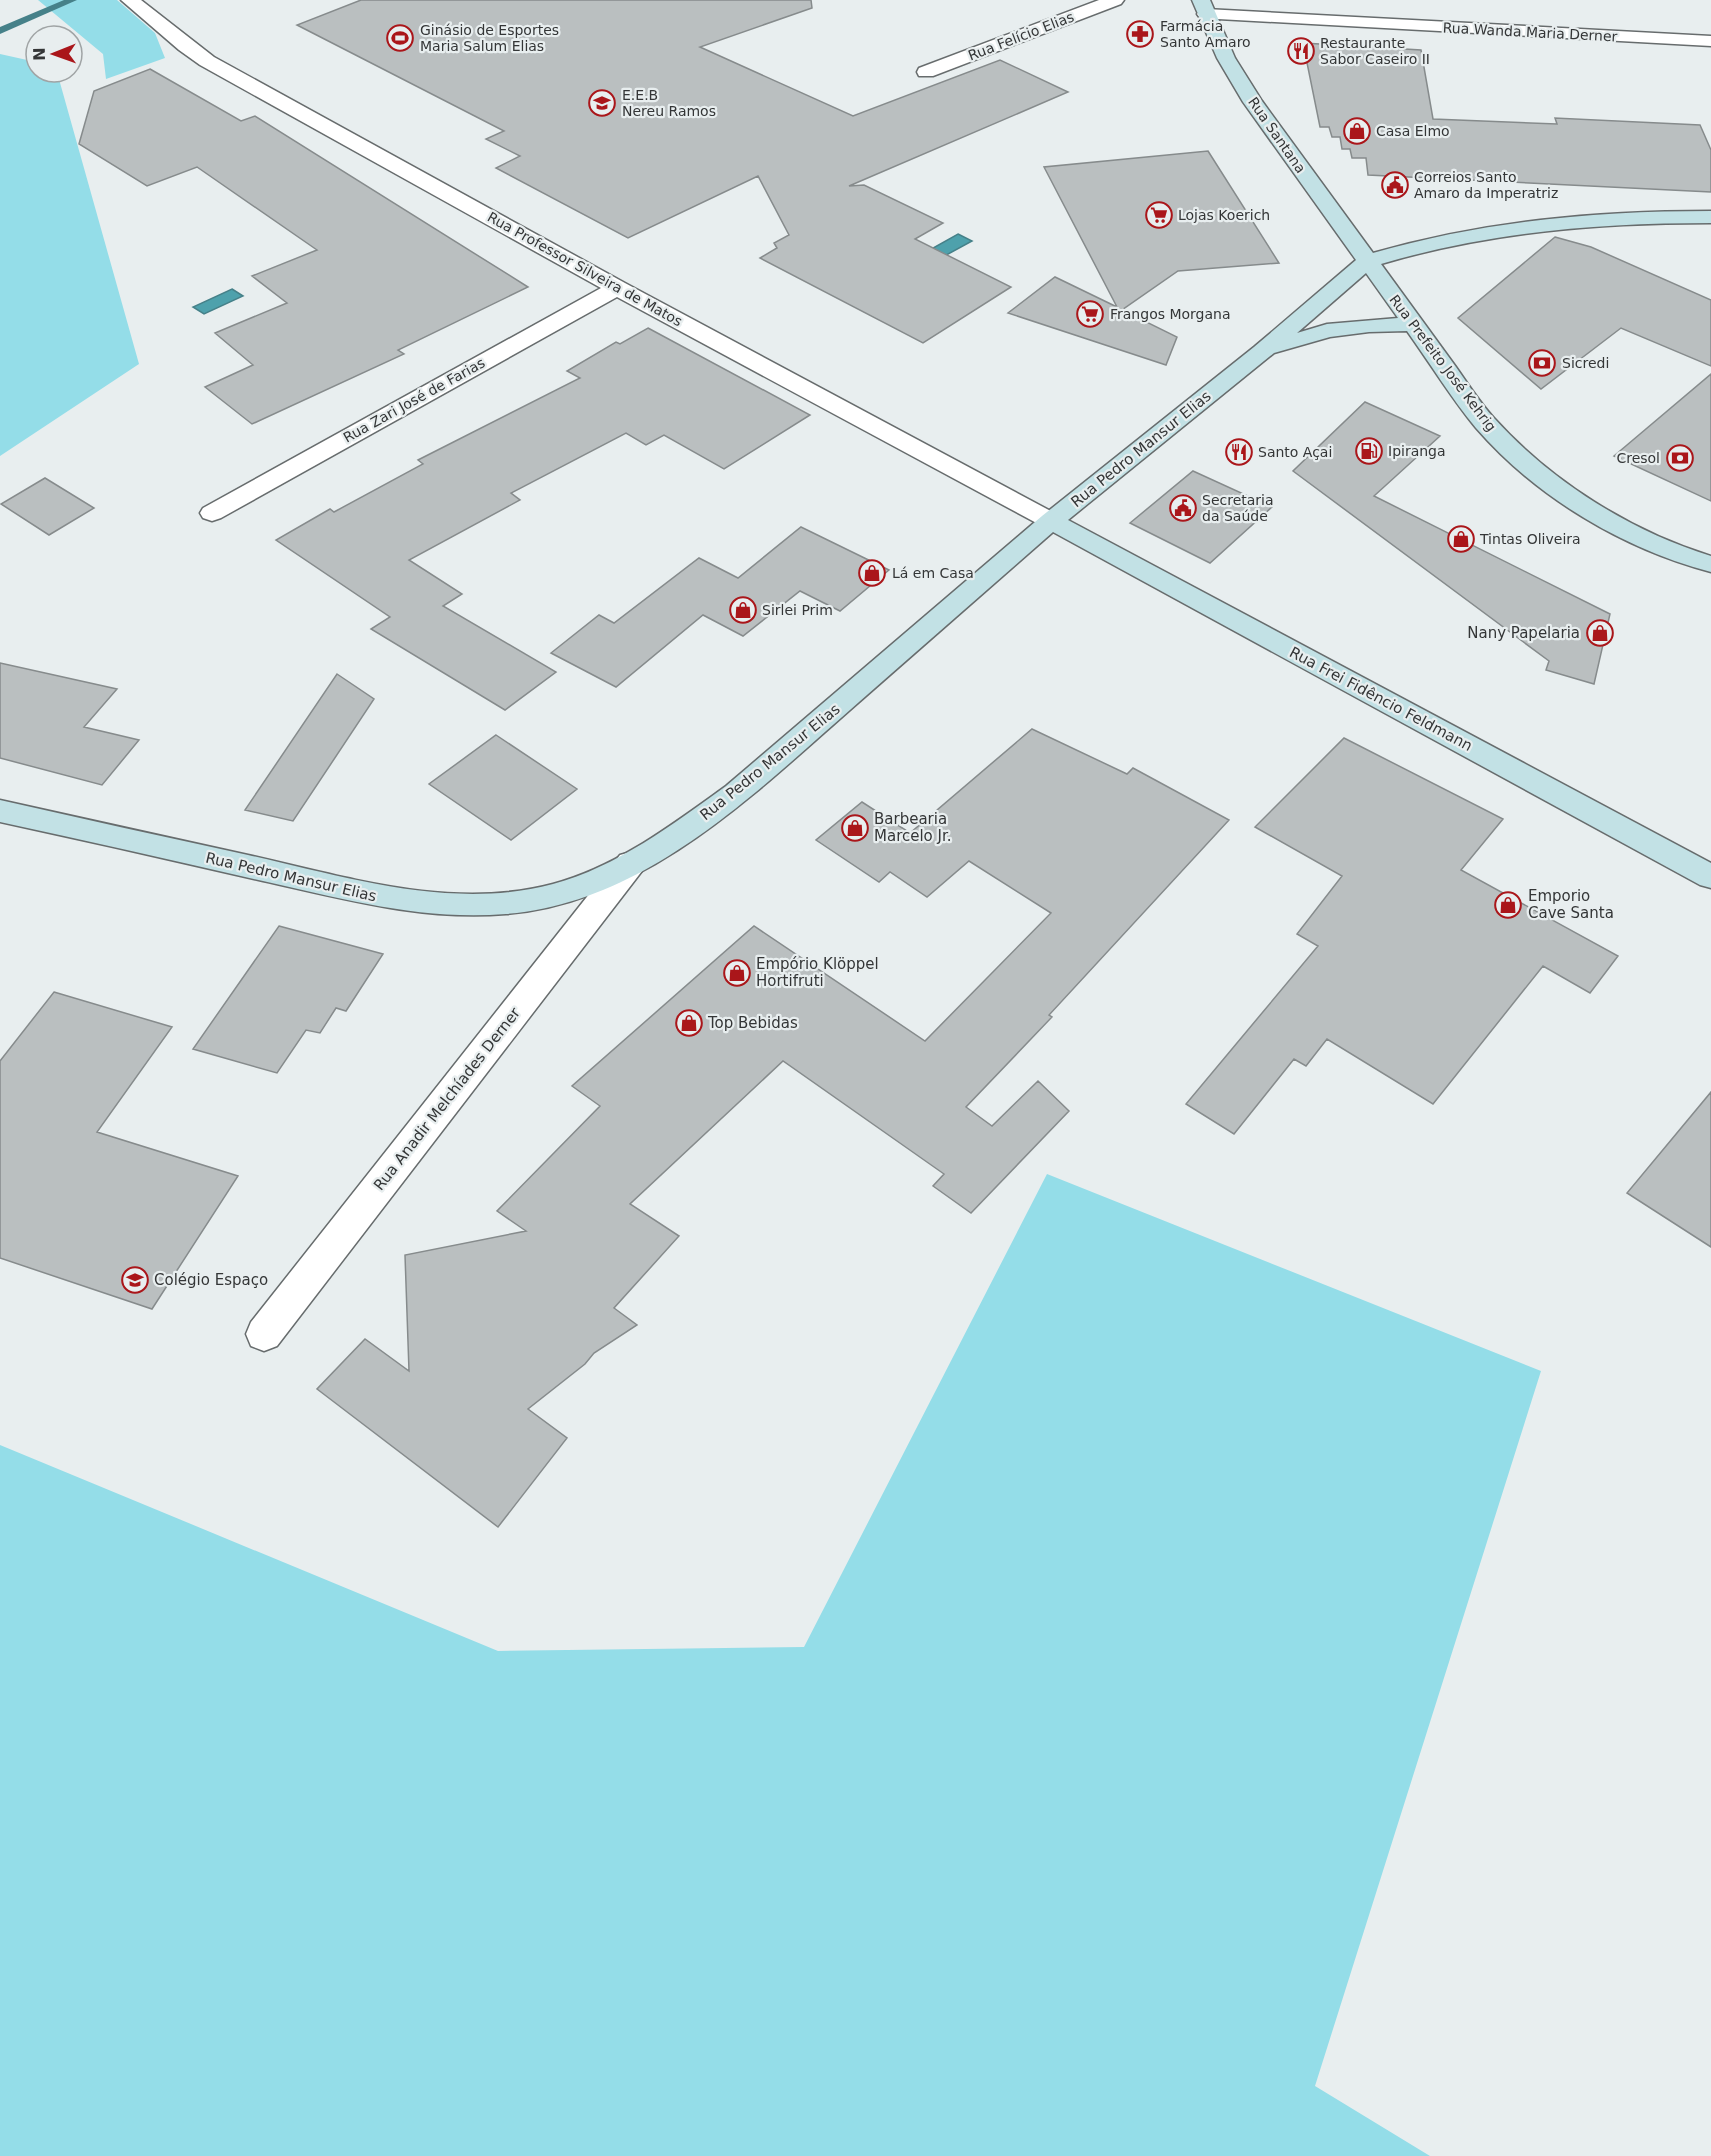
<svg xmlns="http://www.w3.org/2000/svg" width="1711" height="2156" viewBox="0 0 1711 2156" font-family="'DejaVu Sans',sans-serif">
<rect width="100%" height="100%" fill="#e8eeef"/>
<!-- green -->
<path fill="#94dde8" d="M38,0H117L155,33L165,58L106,79L103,54Z
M0,54L36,62V72H57L139,364L0,456Z
M1047,1174L1541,1371L1315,2086L1430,2156H0V1445L498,1651L804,1647Z"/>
<!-- water -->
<path fill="#4ea1ac" stroke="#468189" stroke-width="1.5" d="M958,234L972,241L939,259L926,252Z
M232,289L243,296L204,314L193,307Z"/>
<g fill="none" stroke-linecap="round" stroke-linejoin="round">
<!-- stream -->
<path fill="#468189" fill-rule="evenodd" d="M64,0H77L0,34V27Z"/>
</g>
<!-- building -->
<path fill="#babfc0" stroke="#868b8c" stroke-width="1.5" d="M361,0H811L812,8L700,47L853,116L1000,60L1068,92L849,186L864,185L943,223L915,239L1011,287L923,343L760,258L777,248L774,243L789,235L758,176L628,238L496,168L520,156L486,139L504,131L297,25Z
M1303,43L1421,50L1433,119L1557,124L1555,118L1700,125L1711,150V192L1368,175L1366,158H1352L1350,149H1342L1340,137H1332L1329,127H1320Z
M150,69L241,121L255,116L528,287L398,350L404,354L252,424L205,387L253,365L215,333L287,303L252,276L317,250L197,167L147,186L79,144L94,91Z
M1208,151L1279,263L1178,271L1122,310L1177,337L1166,365L1008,313L1055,277L1117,307L1044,167Z
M1555,237L1591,247L1711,300V366L1621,328L1541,389L1458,318Z
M648,328L810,415L724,469L664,435L646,445L626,433L511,493L520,500L409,560L462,594L443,606L556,672L505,710L371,629L390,617L276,540L330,509L334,512L423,464L418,460L580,378L567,371L616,342L620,344Z
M1711,374V501L1614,456Z
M1365,402L1440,436L1374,496L1610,614L1594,684L1546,670L1549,661L1293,471Z
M1193,471L1272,507L1210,563L1130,523Z
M45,478L94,508L49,535L1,504Z
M801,527L889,570L840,611L800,591L743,636L703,615L616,687L551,653L599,615L614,623L699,558L738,578Z
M0,663L117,689L84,727L139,740L102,785L0,758Z
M337,674L374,699L293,821L245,810Z
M1032,729L1127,774L1133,768L1229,820L1049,1015L1052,1017L966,1107L992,1126L1038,1081L1069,1111L971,1213L933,1186L944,1174L783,1061L630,1204L679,1236L614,1308L637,1325L594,1353L585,1364L528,1409L567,1438L498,1527L317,1389L365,1339L409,1371L405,1255L526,1231L497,1211L600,1106L572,1086L754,926L925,1041L1051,913L969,861L927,897L890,872L879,882L816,840L862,802L910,833Z
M496,735L577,789L511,840L429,784Z
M1344,738L1503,819L1461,870L1618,956L1590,993L1543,966L1433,1104L1327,1039L1306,1066L1294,1059L1234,1134L1186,1104L1318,946L1297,934L1342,876L1255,827Z
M279,926L383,954L346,1011L336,1008L320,1033L306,1030L277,1073L193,1049Z
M54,992L172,1027L97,1132L238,1176L152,1309L0,1258V1061Z
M1711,1092V1247L1627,1193Z"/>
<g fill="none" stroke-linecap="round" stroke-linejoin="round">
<!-- street casing -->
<g stroke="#676c6d" stroke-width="3">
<path id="street" d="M121,0H141L214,57L625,283L1060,516L1064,521L1060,526L1051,529L1042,526L617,297L221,518L212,521L203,518L200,513L203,508L601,288L200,65L179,50Z
M1099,0H1124L1121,4L933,76H919L917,72L919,68Z
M1206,9L1711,36V46L1200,18L1197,14L1200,10Z
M631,852L642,855L646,863L642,871L277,1346L264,1351L251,1346L246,1334L251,1322L620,855Z"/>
</g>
<!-- secondary casing -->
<g stroke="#676c6d" stroke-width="3">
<path id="secondary" d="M1192,0H1210L1235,58L1262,101L1373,253C1484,221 1595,211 1711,211V223C1598,223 1489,232 1381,264C1406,298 1431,333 1456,367C1468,384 1480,403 1494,418C1551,481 1630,531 1711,556V572C1623,549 1536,497 1476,428C1451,398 1430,363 1407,331L1369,332L1330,337L1274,353L1068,520L1711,863V888L1700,885L1053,532C988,589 924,645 859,702C758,790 647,903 506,914C422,921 344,899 263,881C175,861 88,841 0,822V800C83,819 166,837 248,855C346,877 452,911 553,884C617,867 673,824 726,786L1042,516L1254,347L1356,260L1243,102L1217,58ZM1366,273L1398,318L1327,324L1297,333Z"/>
</g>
<!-- street -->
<use href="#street" fill="#fff" fill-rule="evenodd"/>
<!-- secondary -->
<use href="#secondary" fill="#c2e1e5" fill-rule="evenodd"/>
</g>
<!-- icons -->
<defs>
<g id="pharmacy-ring" transform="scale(1.35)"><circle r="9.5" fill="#e8eeef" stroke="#aa161a" stroke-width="1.5"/><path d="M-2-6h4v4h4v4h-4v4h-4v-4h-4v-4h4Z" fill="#aa161a"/></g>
<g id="stadium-ring" transform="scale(1.35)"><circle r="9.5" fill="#e8eeef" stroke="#aa161a" stroke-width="1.5"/><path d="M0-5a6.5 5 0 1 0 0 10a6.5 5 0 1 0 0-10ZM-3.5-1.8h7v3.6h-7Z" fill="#aa161a"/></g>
<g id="restaurant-ring" transform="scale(1.35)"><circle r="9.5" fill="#e8eeef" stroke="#aa161a" stroke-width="1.5"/><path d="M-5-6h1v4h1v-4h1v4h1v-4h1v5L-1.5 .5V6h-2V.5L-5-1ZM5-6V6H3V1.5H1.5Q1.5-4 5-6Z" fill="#aa161a"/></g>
<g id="school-ring" transform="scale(1.35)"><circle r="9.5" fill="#e8eeef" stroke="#aa161a" stroke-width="1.5"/><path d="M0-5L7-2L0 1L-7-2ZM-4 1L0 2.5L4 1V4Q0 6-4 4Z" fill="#aa161a"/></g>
<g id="shop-ring" transform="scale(1.35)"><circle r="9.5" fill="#e8eeef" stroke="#aa161a" stroke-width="1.5"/><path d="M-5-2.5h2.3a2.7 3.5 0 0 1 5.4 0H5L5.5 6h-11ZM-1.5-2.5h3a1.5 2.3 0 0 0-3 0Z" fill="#aa161a"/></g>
<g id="civic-ring" transform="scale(1.35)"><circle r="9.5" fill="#e8eeef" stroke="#aa161a" stroke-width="1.5"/><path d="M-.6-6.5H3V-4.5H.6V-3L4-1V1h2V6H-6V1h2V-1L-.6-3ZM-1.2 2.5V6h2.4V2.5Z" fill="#aa161a"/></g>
<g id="supermarket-ring" transform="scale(1.35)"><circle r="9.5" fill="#e8eeef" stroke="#aa161a" stroke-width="1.5"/><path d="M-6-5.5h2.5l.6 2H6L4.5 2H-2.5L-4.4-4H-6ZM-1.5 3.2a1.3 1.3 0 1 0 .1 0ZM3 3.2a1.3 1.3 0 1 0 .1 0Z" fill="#aa161a"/></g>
<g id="bank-ring" transform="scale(1.35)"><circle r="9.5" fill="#e8eeef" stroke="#aa161a" stroke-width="1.5"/><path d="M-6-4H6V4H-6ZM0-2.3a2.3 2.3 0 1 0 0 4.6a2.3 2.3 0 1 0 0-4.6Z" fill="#aa161a"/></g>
<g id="fuel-ring" transform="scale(1.35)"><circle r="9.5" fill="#e8eeef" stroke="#aa161a" stroke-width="1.5"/><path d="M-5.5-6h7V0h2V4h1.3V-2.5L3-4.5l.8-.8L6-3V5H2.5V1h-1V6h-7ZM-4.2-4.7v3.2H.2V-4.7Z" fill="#aa161a"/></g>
</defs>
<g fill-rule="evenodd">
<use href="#pharmacy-ring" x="1140" y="34"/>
<use href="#stadium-ring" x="400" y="38"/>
<use href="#restaurant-ring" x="1301" y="51"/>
<use href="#school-ring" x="602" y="103"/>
<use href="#shop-ring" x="1357" y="131"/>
<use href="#civic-ring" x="1395" y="185"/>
<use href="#supermarket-ring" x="1159" y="215"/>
<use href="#supermarket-ring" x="1090" y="314"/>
<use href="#bank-ring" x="1542" y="363"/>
<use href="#fuel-ring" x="1369" y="451"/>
<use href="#restaurant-ring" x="1239" y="452"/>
<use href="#bank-ring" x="1680" y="458"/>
<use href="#civic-ring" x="1183" y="508"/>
<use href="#shop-ring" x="1461" y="539"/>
<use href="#shop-ring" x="872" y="573"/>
<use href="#shop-ring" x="743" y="610"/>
<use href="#shop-ring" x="1600" y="633"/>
<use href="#shop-ring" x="855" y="828"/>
<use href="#shop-ring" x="1508" y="905"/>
<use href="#shop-ring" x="737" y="973"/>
<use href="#shop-ring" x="689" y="1023"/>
<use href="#school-ring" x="135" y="1280"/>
</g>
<g text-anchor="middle" stroke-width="4.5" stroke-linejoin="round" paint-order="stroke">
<!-- far-poi labels -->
<g font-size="14" fill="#343637" stroke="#e8eeef" text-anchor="start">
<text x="1160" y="31">Farmácia<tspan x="1160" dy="16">Santo Amaro</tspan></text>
<text x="420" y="35">Ginásio de Esportes<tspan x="420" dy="16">Maria Salum Elias</tspan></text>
<text x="1320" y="48">Restaurante<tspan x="1320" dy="16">Sabor Caseiro II</tspan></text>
<text x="622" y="100">E.E.B<tspan x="622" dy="16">Nereu Ramos</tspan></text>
<text x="1376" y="136">Casa Elmo</text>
<text x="1414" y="182">Correios Santo<tspan x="1414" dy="16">Amaro da Imperatriz</tspan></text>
<text x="1178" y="220">Lojas Koerich</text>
<text x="1110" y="319">Frangos Morgana</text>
<text x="1562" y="368">Sicredi</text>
<text x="1388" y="456">Ipiranga</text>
<text x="1258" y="457">Santo Açai</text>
<text x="1660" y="463" text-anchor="end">Cresol</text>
<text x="1202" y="505">Secretaria<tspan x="1202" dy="16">da Saúde</tspan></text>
<text x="1480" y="544">Tintas Oliveira</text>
<text x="892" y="578">Lá em Casa</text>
<text x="762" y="615">Sirlei Prim</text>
</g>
<!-- far-street labels -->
<g font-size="14" fill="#343637" stroke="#e8eeef">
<text transform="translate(1530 32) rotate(3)" y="5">Rua Wanda Maria Derner</text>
<text transform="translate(1021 36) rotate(-21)" y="5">Rua Felício Elias</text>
<text transform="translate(1277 135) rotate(55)" y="5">Rua Santana</text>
<text transform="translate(585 269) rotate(29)" y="5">Rua Professor Silveira de Matos</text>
<text transform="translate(1443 363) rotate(53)" y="5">Rua Prefeito José Kehrig</text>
<text transform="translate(414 400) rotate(-29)" y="5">Rua Zari José de Farias</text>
</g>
<!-- street labels -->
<g font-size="15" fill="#343637" stroke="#e8eeef">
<text transform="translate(1141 449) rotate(-39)" y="5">Rua Pedro Mansur Elias</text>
<text transform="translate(1381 699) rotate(28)" y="5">Rua Frei Fidêncio Feldmann</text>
<text transform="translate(770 762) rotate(-39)" y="5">Rua Pedro Mansur Elias</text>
<text transform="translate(291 877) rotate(13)" y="5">Rua Pedro Mansur Elias</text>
<text transform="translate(447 1099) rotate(-52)" y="5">Rua Anadir Melchíades Derner</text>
</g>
<!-- poi labels -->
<g font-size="15" fill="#343637" stroke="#e8eeef" text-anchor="start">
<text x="1580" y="638" text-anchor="end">Nany Papelaria</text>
<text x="874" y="824">Barbearia<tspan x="874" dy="17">Marcelo Jr.</tspan></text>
<text x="1528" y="901">Emporio<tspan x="1528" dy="17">Cave Santa</tspan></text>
<text x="756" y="969">Empório Klöppel<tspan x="756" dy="17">Hortifruti</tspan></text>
<text x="708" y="1028">Top Bebidas</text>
<text x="154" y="1285">Colégio Espaço</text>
</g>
</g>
<!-- north arrow -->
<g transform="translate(54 54) rotate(269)"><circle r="28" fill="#e8eeef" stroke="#a0a4a5" stroke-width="1.5"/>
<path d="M0-4.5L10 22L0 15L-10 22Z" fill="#aa161a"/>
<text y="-9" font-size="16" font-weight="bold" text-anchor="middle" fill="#343637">N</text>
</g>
</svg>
